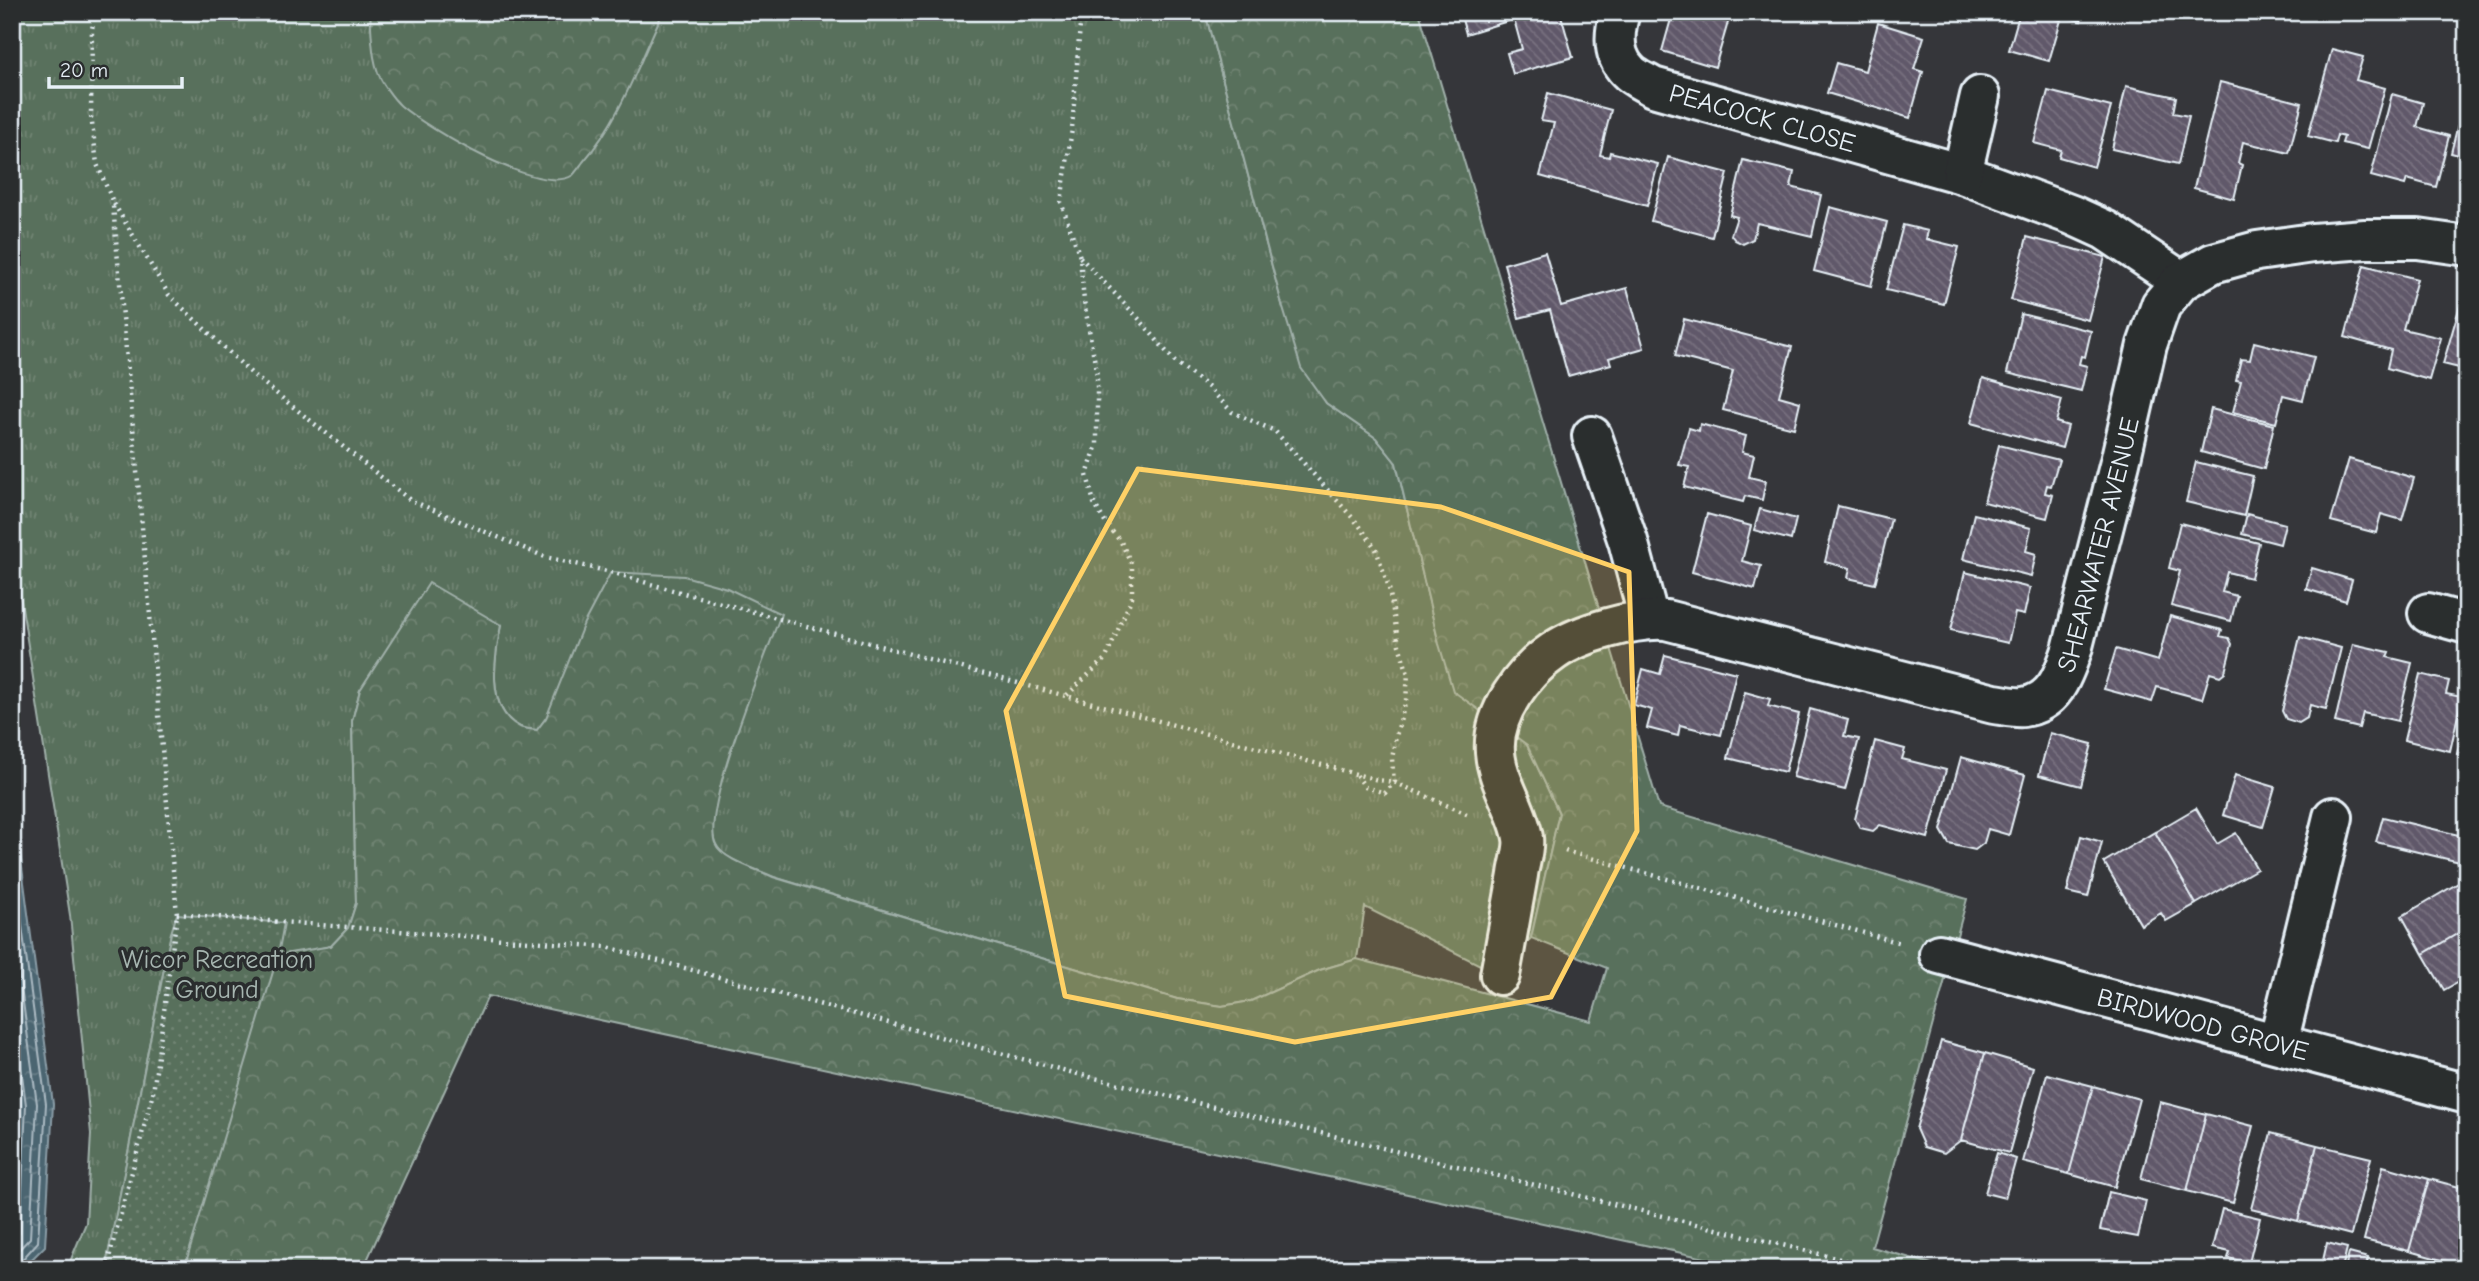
<svg xmlns="http://www.w3.org/2000/svg" width="2479" height="1281" viewBox="0 0 2479 1281" font-family="'Comic Neue',sans-serif">
<defs>
<pattern id="grass-tufts" width="24" height="20" patternUnits="userSpaceOnUse" patternTransform="scale(1.75)"><rect width="24" height="20" fill="#586f5b"/><path d="M3 7l-1-3M5 7V3M7 7l1-3M15 17l-1-3M17 17v-4M19 17l1-3" fill="none" stroke="#708473"/></pattern>
<pattern id="forest-crowns" width="20" height="18" patternUnits="userSpaceOnUse" patternTransform="scale(1.75)"><rect width="20" height="18" fill="#586f5b"/><path d="M2 6a3 3 0 1 1 6 0M12 15a3 3 0 1 1 6 0" fill="none" stroke="#708473"/></pattern>
<pattern id="park-dots" width="8" height="8" patternUnits="userSpaceOnUse" patternTransform="scale(1.75)"><rect width="8" height="8" fill="#586f5b"/><path d="M2 2h.1M6 6h.1" fill="none" stroke="#708473" stroke-width="1.8" stroke-linecap="round"/></pattern>
<pattern id="water-ripples" width="26" height="14" patternUnits="userSpaceOnUse" patternTransform="scale(1.75)"><rect width="26" height="14" fill="#4c6571"/><path d="M2 4q2-2 4 0t4 0M15 11q2-2 4 0t4 0" fill="none" stroke="#667c86"/></pattern>
<pattern id="building-back-hatch" width="6" height="6" patternUnits="userSpaceOnUse" patternTransform="scale(1.75)"><rect width="6" height="6" fill="#61596a"/><path d="M-1 5l2 2M0 0l6 6M5-1l2 2" fill="none" stroke="#787180"/></pattern>
</defs>
<rect width="100%" height="100%" fill="#35363a"/>
<filter id="ink" filterUnits="userSpaceOnUse"><feTurbulence type="fractalNoise" baseFrequency=".0143" numOctaves="2"/><feDisplacementMap in="SourceGraphic" scale="14" xChannelSelector="R" yChannelSelector="G"/><feConvolveMatrix kernelMatrix="1 2 1 2 8 2 1 2 1" color-interpolation-filters="sRGB"/></filter>
<g filter="url(#ink)">
<!-- grass -->
<path fill="url(#grass-tufts)" stroke="#a0b0aa" stroke-width="2" d="M12,12H1205L1283,308L1326,403L1376,438L1396,463L1439,644L1527,745L1559,813L1531,938L1500,975L1365,907L1357,959L1320,970L1251,1001L1222,1006L1177,999L774,877C759,870 741,865 727,856C700,840 717,797 723,773L546,718L537,730C532,729 525,729 520,727C485,711 495,654 501,625L360,690L352,721L356,903L348,928L331,946L307,951L278,955L171,933L107,1261L98,1269H67L86,1223L91,1134L70,915L12,543Z"/>
<!-- forest -->
<path fill="url(#forest-crowns)" stroke="#a0b0aa" stroke-width="2" d="M370,12H663C639,63 620,120 583,162C580,166 576,172 573,175C541,197 427,128 401,106C394,100 389,92 384,85C371,65 372,35 370,12Z
M1205,12H1419L1659,807L1967,899L1872,1247L1949,1269H1756L488,996L363,1269H182L254,971L278,955L331,946L348,928L356,903L352,721L360,690L429,583L501,625C495,655 485,710 520,727C524,729 532,729 537,730L546,718L584,623L611,572L684,576L727,588L781,614C766,656 702,806 715,843C721,859 758,870 773,877L1177,999L1222,1006L1251,1001L1320,970L1357,959L1591,1021L1607,968L1531,938L1559,813L1527,745L1453,691L1439,644L1396,463L1376,438L1326,403L1301,368L1283,308Z"/>
<!-- park -->
<path fill="url(#park-dots)" stroke="#a0b0aa" stroke-width="2" d="M177,914L284,923L278,955L184,1269H98L107,1260L171,933Z"/>
<!-- water -->
<path fill="url(#water-ripples)" stroke="#8a9da7" stroke-width="2" d="M12,791L53,1104L45,1246L22,1269H12Z"/>
<g fill="none" stroke-linecap="round" stroke-linejoin="round">
<!-- shore -->
<path stroke="#aab9c2" stroke-width="2" d="M12,852L46,1104L38,1242L20,1262L18,1269
M12,922L37,1104L30,1238L12,1257
M12,1000L26,1105L20,1233L12,1242"/>
</g>
<!-- building -->
<path fill="url(#building-back-hatch)" stroke="#e8f1f8" stroke-width="2" d="M1460,12H1506L1508,21L1466,34Z
M1512,12H1560L1573,57L1513,74L1507,53L1522,49Z
M1673,12H1731L1715,67L1662,51Z
M2020,12H2034L2061,20L2049,61L2009,50Z
M2048,12H2083L2081,21Z
M1878,23L1924,37L1914,69L1923,72L1910,118L1827,93L1836,63L1865,71Z
M2332,49L2363,57L2356,80L2385,88L2368,149L2342,143L2344,137L2337,135L2335,143L2308,136Z
M2220,82L2302,103L2289,153L2243,142L2238,163L2242,165L2234,199L2194,188Z
M2126,86L2176,97L2173,113L2189,116L2178,164L2112,149Z
M2048,91L2111,107L2094,167L2059,157L2061,150L2034,143Z
M1548,93L1611,110L1600,155L1609,157L1610,152L1658,164L1647,206L1540,176L1554,123L1541,121Z
M2392,94L2423,103L2417,127L2449,136L2436,187L2407,179L2405,185L2371,176Z
M2461,112L2467,114V157L2451,153Z
M1668,157L1728,173L1712,237L1651,221Z
M1743,160L1794,172L1791,187L1821,195L1812,236L1757,223L1753,239L1743,244L1735,240L1731,235L1737,217L1730,215Z
M1830,207L1887,222L1871,286L1814,271Z
M1903,225L1928,231L1926,239L1959,247L1944,304L1886,290Z
M2027,237L2105,257L2088,320L2011,300Z
M1545,252L1561,306L1627,288L1644,348L1609,358L1611,364L1568,376L1550,310L1519,318L1504,264Z
M2364,265L2417,279L2403,329L2441,338L2429,380L2387,368L2391,350L2345,337Z
M2463,295L2467,296V370L2443,364Z
M2021,314L2091,331L2085,357L2081,356L2079,364L2087,366L2081,391L2007,373Z
M1684,319L1792,347L1779,396L1800,402L1794,428L1723,410L1733,371L1675,356Z
M2254,342L2314,357L2303,400L2283,395L2276,423L2233,412L2241,381L2236,380L2241,359L2250,360Z
M1983,378L2062,400L2056,422L2068,426L2062,448L1971,423Z
M2211,409L2274,425L2264,469L2201,452Z
M1700,424L1746,436L1742,452L1754,455L1749,477L1766,481L1762,500L1745,496L1743,502L1684,487L1689,467L1679,465L1689,428L1699,431Z
M1999,445L2059,460L2051,486L2047,485L2045,493L2053,495L2047,518L1984,502Z
M2349,459L2414,478L2402,520L2381,514L2376,533L2331,521Z
M2196,462L2253,476L2244,516L2186,502Z
M1838,506L1891,519L1875,584L1848,578L1850,568L1825,562Z
M1760,509L1796,519L1791,540L1754,530Z
M1707,514L1751,526L1742,561L1761,566L1755,589L1692,572Z
M1974,514L2031,528L2026,551L2036,554L2031,576L1963,559Z
M2247,514L2285,524L2280,544L2242,534Z
M2180,523L2259,543L2251,578L2227,572L2222,592L2237,596L2231,621L2171,606L2180,571L2169,568Z
M2467,543V575L2459,573Z
M2312,568L2352,580L2346,601L2306,589Z
M1965,572L2030,588L2024,615L2015,613L2008,643L1951,630Z
M2170,616L2222,630L2220,636L2229,638L2232,644L2225,672L2220,676L2210,673L2202,699L2157,687L2152,702L2104,689L2116,649L2158,661Z
M2300,637L2341,648L2326,709L2310,705L2307,718L2299,723L2286,719L2282,711Z
M2353,644L2389,652L2387,657L2412,663L2398,721L2363,713L2359,728L2335,722Z
M1665,655L1736,673L1721,735L1680,725L1678,736L1647,728L1652,710L1634,705L1643,669L1660,674Z
M2420,674L2449,681L2446,694L2462,697L2450,751L2404,740Z
M1745,692L1770,699L1768,706L1799,714L1785,772L1728,758Z
M1810,709L1848,720L1844,736L1859,739L1845,790L1793,777Z
M2467,713V756L2457,754Z
M2050,733L2092,744L2081,786L2039,775Z
M1875,741L1905,749L1902,759L1946,770L1928,838L1880,825L1873,831L1860,828L1855,819Z
M1961,757L2025,775L2009,835L1988,829L1984,843L1975,850L1949,844L1941,830Z
M2235,775L2275,787L2263,827L2223,815Z
M2196,808L2217,844L2236,833L2257,869L2196,904L2155,832Z
M2383,817L2467,837L2464,863L2376,842Z
M2155,832L2196,904L2166,921L2161,913L2141,925L2104,862Z
M2081,836L2102,842L2088,897L2067,892Z
M2467,878V928L2423,954L2402,916Z
M2467,928V977L2444,990L2423,954Z
M1941,1041L1985,1053L1961,1140L1944,1153L1924,1147L1916,1129Z
M1985,1053L2033,1067L2009,1153L1961,1140Z
M2047,1074L2093,1086L2069,1174L2023,1162Z
M2093,1086L2139,1099L2115,1187L2069,1174Z
M2160,1102L2206,1114L2187,1191L2141,1179Z
M2206,1114L2253,1126L2233,1203L2187,1191Z
M2271,1133L2317,1145L2298,1221L2251,1209Z
M2317,1145L2371,1158L2351,1235L2298,1221Z
M1997,1153L2016,1159L2005,1198L1985,1193Z
M2383,1166L2429,1179L2409,1251L2364,1240Z
M2429,1179L2467,1189V1225L2456,1264L2409,1251Z
M2109,1192L2146,1201L2138,1237L2100,1230Z
M2222,1209L2260,1218L2249,1263L2228,1258L2230,1252L2212,1248Z
M2327,1243L2347,1248L2342,1269H2321Z
M2349,1253L2368,1258L2366,1269H2345Z"/>
<g fill="none" stroke-linecap="round" stroke-linejoin="round">
<!-- street casing -->
<g stroke="#e8f1f8" stroke-width="44">
<g id="street">
<path id="s1" d="M1620,12C1614,32 1612,55 1628,71C1634,78 1645,82 1653,87L1962,174L2072,215L2105,230L2181,281"/>
<path d="M1962,174L1980,96"/>
<path d="M1592,436L1628,541L1649,619"/>
<path d="M2428,613L2467,624"/>
<path id="s2" d="M1939,954L2467,1094"/>
<path id="s3" d="M1500,975C1506,942 1512,908 1518,875C1519,864 1525,849 1523,838C1519,811 1497,782 1495,752C1492,713 1523,672 1554,651C1580,633 1635,618 1666,620L1994,704C2003,705 2014,708 2023,707C2054,703 2063,676 2072,650L2120,462L2147,345L2161,305L2181,281L2213,263L2257,251L2313,243L2365,239H2418L2467,246"/>
<path d="M2278,1043L2333,817"/>
</g>
</g>
<!-- path -->
<path stroke="#e8f1f8" stroke-width="4.5" stroke-dasharray="2 5" stroke-linecap="butt" d="M95,12L92,29L91,115L97,164L113,202L169,295L252,374L410,500L545,557L611,572L654,585L1378,780L1394,782L1469,815
M1080,257L1141,321L1175,362L1208,387L1232,412L1275,431L1359,525L1376,549L1389,588L1399,645L1408,674L1406,700L1396,736L1392,759L1394,782L1385,793L1365,787L1355,773
M1067,695L1106,658L1132,597V565L1121,542L1106,524L1094,503L1087,475L1097,444V375L1084,301L1080,257L1061,202L1072,129L1081,12
M1565,851L1901,943
M177,914L607,947L1074,1073L1881,1269
M106,1269L153,1093L177,914L113,206"/>
<!-- street -->
<use href="#street" stroke="#2a2d2e" stroke-width="38"/>
</g>
</g>
<!-- marked area -->
<path fill="#ffd166" fill-opacity="0.2" stroke="#ffd166" stroke-width="5" stroke-linejoin="round" d="M1138,469L1441,507L1629,572L1637,831L1551,997L1295,1042L1065,996L1006,711Z"/>
<g text-anchor="middle" stroke-width="7" stroke-linejoin="round" paint-order="stroke">
<!-- street labels -->
<g font-size="26" fill="#e8f1f8" stroke="#2a2d2e">
<text dy="9" stroke="none"><textPath href="#s1" startOffset="206">PEACOCK CLOSE</textPath></text>
<text dy="9" stroke="none"><textPath href="#s3" startOffset="1026">SHEARWATER AVENUE</textPath></text>
<text dy="9" stroke="none"><textPath href="#s2" startOffset="273">BIRDWOOD GROVE</textPath></text>
</g>
<!-- park labels -->
<g font-size="26" fill="#a7b6b1" stroke="#2a2d2e">
<text x="217" y="968">Wicor Recreation<tspan x="217" dy="30">Ground</tspan></text>
</g>
</g>
<!-- margin -->
<rect width="2479" height="1281" fill="none" stroke="#2a2d2e" stroke-width="42"/>
<rect x="21" y="21" width="2437" height="1239" fill="none" stroke="#e8f1f8" stroke-width="2.5" filter="url(#ink)"/>
<!-- scale -->
<path d="M49 77v10h133v-10" fill="none" stroke="#e8f1f8" stroke-width="3.5"/>
<text x="60" y="77" font-size="21" fill="#e8f1f8" stroke="#2a2d2e" stroke-width="5" paint-order="stroke">20 m</text>
</svg>
